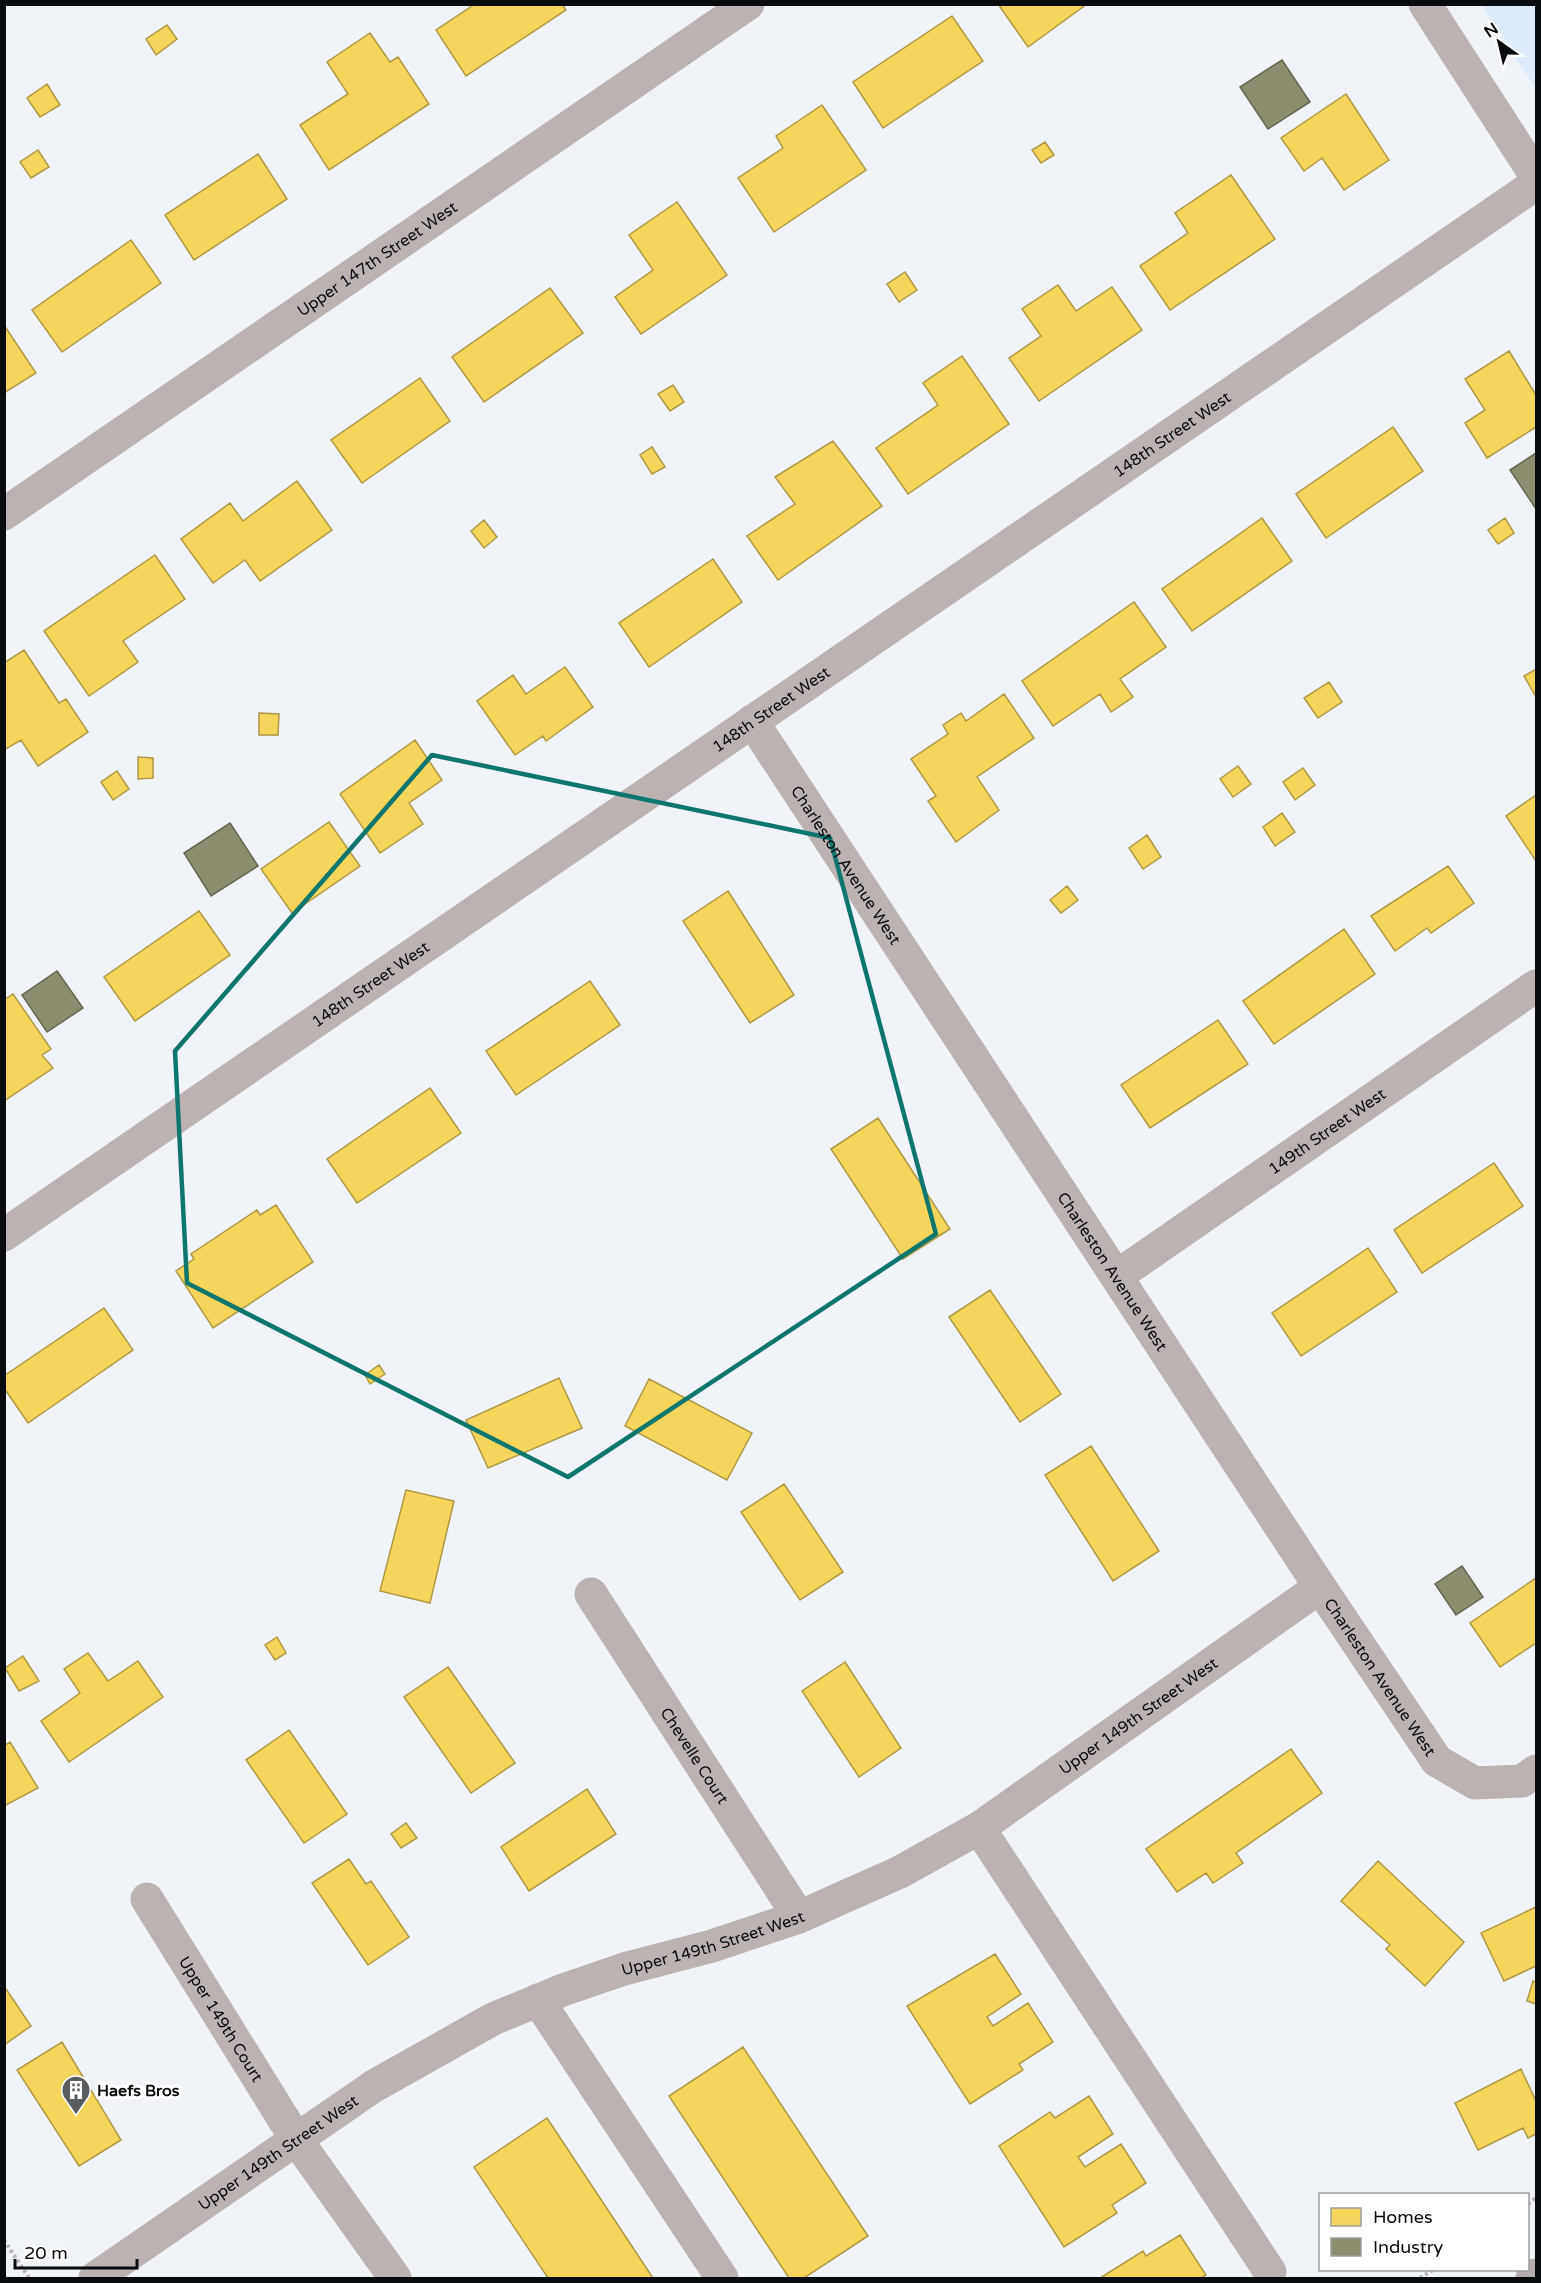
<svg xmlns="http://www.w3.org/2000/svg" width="1541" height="2283" viewBox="0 0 1541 2283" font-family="'Varela Round',sans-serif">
<rect width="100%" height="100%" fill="#f0f4f8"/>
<!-- green -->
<path fill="#ddebfa" d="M1481,5H1536V89L1482,6Z"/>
<!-- homes -->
<path fill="#f6d55c" stroke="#af9945" stroke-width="1.5" d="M475,4H562L566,10L466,76L436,30Z
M998,4H1087L1028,47Z
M952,16L983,61L883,128L853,82Z
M167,25L177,39L156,55L146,39Z
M370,33L390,62L398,57L429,104L329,170L300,125L348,94L327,62Z
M47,84L60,105L40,117L27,98Z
M1346,94L1389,160L1344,190L1322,158L1304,171L1281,138Z
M822,105L866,170L774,232L738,178L783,148L776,136Z
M1045,142L1054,155L1041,163L1032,150Z
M38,150L49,167L31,178L20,162Z
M258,154L287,199L194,260L165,215Z
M1231,175L1275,239L1170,310L1140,266L1188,233L1175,213Z
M677,202L727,275L641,334L615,297L653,270L629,235Z
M131,240L161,283L62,352L32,310Z
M905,272L917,290L899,302L887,284Z
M1058,285L1076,311L1112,287L1142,330L1039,401L1009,358L1041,336L1022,309Z
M550,288L583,333L484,402L452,357Z
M6,328L36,373L4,393V329Z
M1509,351L1536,395V427L1487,458L1465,423L1485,410L1465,379Z
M962,356L1009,424L908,494L876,448L938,405L923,383Z
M420,378L450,421L362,483L331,440Z
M673,385L684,402L670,411L658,394Z
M1393,427L1423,471L1326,538L1296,494Z
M833,441L882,506L778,580L747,536L795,504L775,477Z
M652,447L665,467L652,474L640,455Z
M297,481L332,530L260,581L245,560L213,583L181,539L230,503L243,521Z
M1262,518L1292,561L1192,631L1162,589Z
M1505,518L1514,533L1498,544L1488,530Z
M484,520L497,537L484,548L471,531Z
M155,555L185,599L123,641L138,662L89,696L44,631Z
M713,559L742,602L649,667L619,623Z
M1134,602L1166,647L1120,679L1133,697L1111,712L1100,694L1053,726L1022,681Z
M24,650L59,703L66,699L88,732L38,766L21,740L4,750V663Z
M565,667L593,707L546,741L543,736L515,755L477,701L513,675L526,694Z
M1536,669V697L1524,676Z
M1329,682L1342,702L1318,718L1304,698Z
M1004,694L1034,738L977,777L999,810L956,842L928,801L936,796L911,759L948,734L943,725L961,713L966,721Z
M259,713L279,714L278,735H259Z
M415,740L442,780L409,803L423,824L380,853L340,794Z
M138,757L153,758V778L138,779Z
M1238,766L1251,784L1233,797L1220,779Z
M1303,768L1315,785L1295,800L1283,782Z
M117,771L129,789L113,800L101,782Z
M1536,795V861L1506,816Z
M1282,813L1295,832L1275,846L1263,827Z
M329,822L360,866L292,913L261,869Z
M1147,835L1161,857L1143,869L1129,848Z
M1448,866L1474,903L1431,933L1427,928L1395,951L1371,916Z
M1067,886L1078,900L1061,913L1050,900Z
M728,891L794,995L750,1023L683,921Z
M199,911L230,955L135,1021L104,977Z
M1344,929L1375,974L1274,1044L1243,1001Z
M590,981L620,1025L516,1095L486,1051Z
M13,994L51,1049L42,1055L53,1068L4,1101V1000Z
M1218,1020L1248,1064L1150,1128L1121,1085Z
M430,1088L461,1133L357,1203L327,1159Z
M878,1118L950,1229L903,1259L831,1149Z
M1494,1163L1523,1206L1422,1273L1394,1230Z
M276,1205L313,1262L213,1328L176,1271L194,1259L191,1254L257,1210L260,1215Z
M1368,1248L1397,1292L1301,1356L1272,1313Z
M990,1290L1061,1394L1020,1422L949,1317Z
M104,1308L133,1350L28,1423L4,1388V1376Z
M379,1365L385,1374L370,1384L365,1375Z
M559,1378L582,1428L488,1468L466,1420Z
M649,1379L752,1433L727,1480L625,1426Z
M1091,1446L1159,1551L1113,1581L1045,1475Z
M784,1484L843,1572L800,1600L741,1512Z
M406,1490L454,1501L430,1603L380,1591Z
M1536,1578V1643L1500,1667L1470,1623Z
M277,1637L286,1653L275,1660L265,1645Z
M88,1653L108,1681L138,1661L163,1697L69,1762L41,1721L80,1693L64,1669Z
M23,1656L39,1681L19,1691L5,1668Z
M845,1662L901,1748L859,1777L802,1691Z
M448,1667L515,1763L471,1793L404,1697Z
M289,1730L347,1814L304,1843L246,1760Z
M10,1742L38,1788L4,1806V1746Z
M1291,1749L1322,1793L1236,1853L1243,1863L1213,1883L1206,1873L1177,1892L1146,1849Z
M587,1789L616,1834L529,1891L501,1847Z
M406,1823L417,1838L401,1848L391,1834Z
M349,1859L366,1884L371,1881L409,1937L368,1965L312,1883Z
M1378,1861L1464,1942L1425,1986L1386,1949L1390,1945L1341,1901Z
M1536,1907V1966L1504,1981L1481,1933Z
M995,1954L1021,1994L987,2017L993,2026L1028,2003L1053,2042L1019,2064L1023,2070L970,2104L907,2006Z
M1533,1981L1536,1982V2004L1527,2001Z
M4,1986L31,2026L4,2045Z
M62,2042L121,2140L79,2166L17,2070Z
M743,2047L868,2236L804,2278H789L669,2096Z
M1521,2069L1536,2101V2134L1528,2138L1523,2128L1478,2150L1455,2103Z
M1089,2096L1113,2134L1078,2157L1085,2167L1121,2144L1146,2183L1112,2205L1117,2213L1064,2247L999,2146L1050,2112L1055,2118Z
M547,2118L653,2278H548L474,2167Z
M1180,2235L1206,2275L1201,2278H1100L1143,2251L1146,2256Z"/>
<!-- industry -->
<path fill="#8c8c6e" stroke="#656651" stroke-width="1.5" d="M1282,60L1310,102L1268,129L1240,87Z
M1536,453V509L1510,470Z
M230,823L258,866L211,896L184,853Z
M57,971L83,1008L47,1032L22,995Z
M1462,1566L1483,1597L1456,1615L1435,1584Z"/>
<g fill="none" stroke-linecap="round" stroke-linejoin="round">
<!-- path -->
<path stroke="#b9b5b7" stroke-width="4" stroke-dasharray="3 3" stroke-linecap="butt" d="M1528,2204L1536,2198
M4,2240L29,2278
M1420,2278L1433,2270"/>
<!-- minor -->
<g stroke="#bcb2b2" stroke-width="33">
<path d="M1425,4L1536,176"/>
<path id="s1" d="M4,514L748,4"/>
<path id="s2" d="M752,721L1320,1587L1437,1761L1475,1783L1522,1781L1536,1771"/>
<path id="s3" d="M4,1235L1536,184"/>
<path id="s4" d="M1117,1276L1536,986"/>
<path id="s5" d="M591,1594L799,1917"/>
<path d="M979,1828L1270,2272"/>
<path id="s6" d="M147,1899L296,2139L395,2278"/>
<path d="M538,2000L722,2278"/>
<path id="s7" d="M95,2278L374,2086L493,2019L563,1990L624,1969L712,1946L799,1917L900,1872L979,1828L1320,1587"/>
</g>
<!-- highway -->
<path stroke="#b6adb0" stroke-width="33" d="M1532,2278L1536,2275"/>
</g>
<!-- marked area -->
<path fill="none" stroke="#0f766e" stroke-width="4.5" stroke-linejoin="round" d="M432,755L830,838L936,1234L568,1477L187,1283L175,1051Z"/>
<!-- icons -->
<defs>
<g id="building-pin" transform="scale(1.5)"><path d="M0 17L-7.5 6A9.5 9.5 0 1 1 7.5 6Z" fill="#5a5d60" stroke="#fff"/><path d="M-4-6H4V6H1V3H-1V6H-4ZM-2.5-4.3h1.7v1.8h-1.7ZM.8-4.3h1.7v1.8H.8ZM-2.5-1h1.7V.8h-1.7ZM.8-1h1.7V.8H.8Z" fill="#fff"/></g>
</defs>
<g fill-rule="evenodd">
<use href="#building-pin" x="76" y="2090"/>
</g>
<g text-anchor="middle" stroke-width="6" stroke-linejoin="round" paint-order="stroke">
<!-- street labels -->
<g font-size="16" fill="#090c0e" stroke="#fff">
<text dy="6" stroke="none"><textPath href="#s1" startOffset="452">Upper 147th Street West</textPath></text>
<text dy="6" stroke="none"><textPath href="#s3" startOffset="1416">148th Street West</textPath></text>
<text dy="6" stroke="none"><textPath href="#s3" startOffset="930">148th Street West</textPath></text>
<text dy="6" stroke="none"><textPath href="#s2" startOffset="172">Charleston Avenue West</textPath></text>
<text dy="6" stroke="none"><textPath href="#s3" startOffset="444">148th Street West</textPath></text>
<text dy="6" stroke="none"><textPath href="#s4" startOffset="255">149th Street West</textPath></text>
<text dy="6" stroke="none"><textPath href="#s2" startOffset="658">Charleston Avenue West</textPath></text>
<text dy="6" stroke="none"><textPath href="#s2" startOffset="1144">Charleston Avenue West</textPath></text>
<text dy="6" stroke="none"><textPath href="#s7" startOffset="1194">Upper 149th Street West</textPath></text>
<text dy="6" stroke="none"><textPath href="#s5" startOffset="192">Chevelle Court</textPath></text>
<text dy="6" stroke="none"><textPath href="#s7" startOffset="708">Upper 149th Street West</textPath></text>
<text dy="6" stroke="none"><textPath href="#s6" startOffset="141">Upper 149th Court</textPath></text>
<text dy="6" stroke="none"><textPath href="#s7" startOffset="222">Upper 149th Street West</textPath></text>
</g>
<!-- poi labels -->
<g font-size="16" font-weight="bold" fill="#090c0e" stroke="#fff" text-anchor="start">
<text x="97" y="2096">Haefs Bros</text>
</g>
</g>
<!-- border -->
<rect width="1541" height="2283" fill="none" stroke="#090c0e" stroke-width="12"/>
<!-- legend -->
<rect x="1319" y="2193" width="210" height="78" fill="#ffffff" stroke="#9d9e9f" stroke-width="1.5"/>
<rect x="1331" y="2208" width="30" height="18" fill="#f6d55c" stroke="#9d9e9f" stroke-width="1.5"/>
<text x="1373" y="2223" font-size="18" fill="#090c0e">Homes</text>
<rect x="1331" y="2238" width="30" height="18" fill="#8c8c6e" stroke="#9d9e9f" stroke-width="1.5"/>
<text x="1373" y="2253" font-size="18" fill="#090c0e">Industry</text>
<!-- north arrow -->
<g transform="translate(1499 42) rotate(326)" stroke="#ffffff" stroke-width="4.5" paint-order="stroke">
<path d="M0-4.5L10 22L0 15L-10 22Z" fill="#090c0e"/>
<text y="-9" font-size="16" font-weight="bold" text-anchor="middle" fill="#090c0e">N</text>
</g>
<!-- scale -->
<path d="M15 2259v9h122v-9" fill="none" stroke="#090c0e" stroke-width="3"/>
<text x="24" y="2259" font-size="18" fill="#090c0e" stroke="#ffffff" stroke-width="4.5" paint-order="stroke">20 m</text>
</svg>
